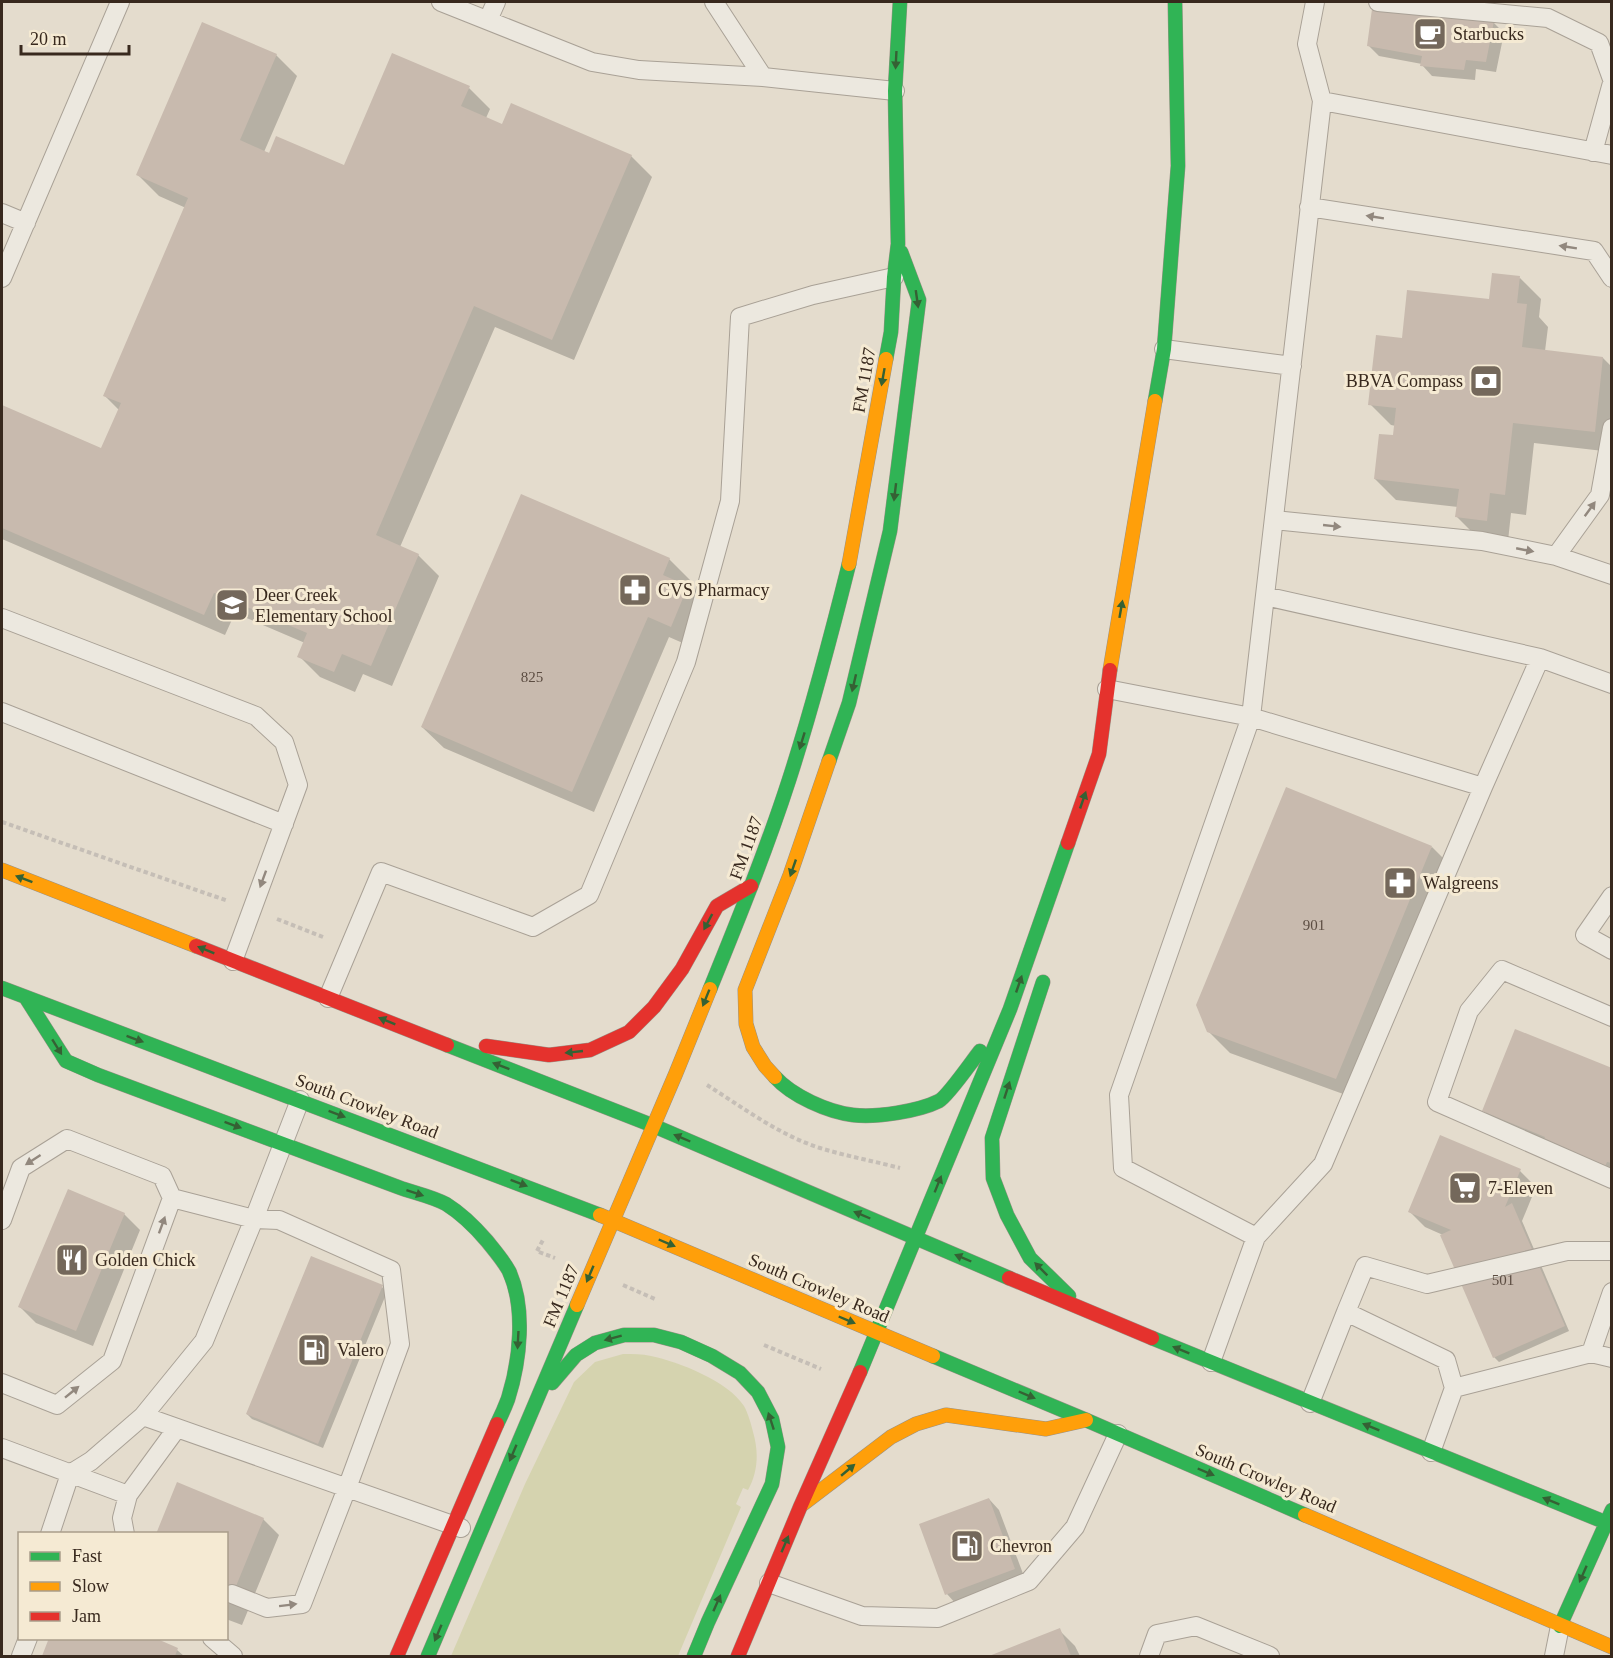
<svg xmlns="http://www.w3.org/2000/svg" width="1613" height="1658" viewBox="0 0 1613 1658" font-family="Georgia,serif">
<rect width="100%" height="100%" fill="#e4dccd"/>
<!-- green -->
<path fill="#d5d3af" d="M623,1354C633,1354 642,1354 651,1356C679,1362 728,1381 744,1406C748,1413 751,1424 753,1432C759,1452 758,1472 748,1490L743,1488L736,1504L741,1507L678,1656H451L525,1484L574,1382L595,1362Z"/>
<!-- shadow -->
<path fill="#0003" d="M1493,22L1504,33L1496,72L1476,69L1475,80L1432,76L1422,65V64L1379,56L1369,46Z
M276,55L297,76L264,152L344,167L469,88L490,109L486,118L503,126L631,156L652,177L574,360L495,327L400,547L418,555L439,576L392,686L363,674L355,692L320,677L299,656L305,643L235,613L225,635L2,539V407L102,450L119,410L105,396L186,208L159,196L138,175Z
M1520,278L1541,299L1539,317L1548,327L1545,351L1603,358L1612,367V452L1534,443L1526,515L1511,513L1508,541L1478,538L1457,517L1458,507L1396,500L1375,479L1394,437L1396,426L1391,425L1370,404L1403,340L1490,301Z
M669,559L690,580L687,587L709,609L692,647L669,637L594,812L444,748L422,727Z
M1432,847L1453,868L1357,1099L1230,1053L1208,1031Z
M1612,1070V1183L1500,1127L1484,1111Z
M1520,1171L1536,1187L1522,1221L1569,1331L1499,1362L1494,1357L1443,1235L1425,1227L1409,1211Z
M124,1214L140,1230L93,1346L36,1323L20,1307Z
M311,1258L382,1287L387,1292L323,1448L252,1419L247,1414Z
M989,1499L999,1510L1025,1579L957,1605L947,1594L921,1525Z
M263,1519L279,1535L242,1625L226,1619V1534Z
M1059,1630L1075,1646L1080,1656H993Z
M51,1638L177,1650L184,1656H43Z"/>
<!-- building -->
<path fill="#c8baae" d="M1372,9L1494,21L1486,62L1466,60L1464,70L1420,66L1422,56L1367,46Z
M202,22L277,54L240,140L269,153L276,136L344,165L392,53L470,86L461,106L502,124L511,103L632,155L552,340L474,306L376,535L419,554L371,666L342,654L334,672L297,657L307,633L214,593L204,615L2,528V405L101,448L121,403L103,396L188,198L136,175Z
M1492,273L1520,276L1517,303L1527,304L1522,347L1603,357L1595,432L1513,423L1505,495L1490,493L1487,521L1455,517L1459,489L1374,479L1379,434L1393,435L1396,408L1368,405L1376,335L1402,338L1407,290L1489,299Z
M521,494L670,558L663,575L688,586L671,627L648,617L572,792L421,727Z
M1286,787L1432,846L1336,1079L1207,1032L1196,1005Z
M1515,1029L1612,1068V1163L1607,1162L1603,1171L1542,1146L1545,1137L1482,1111Z
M1440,1135L1521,1169L1505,1207L1512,1203L1565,1326L1493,1358L1440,1235L1451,1230L1408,1212Z
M68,1189L125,1213L76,1331L18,1307Z
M311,1256L383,1285L318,1444L246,1414Z
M177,1482L264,1518L227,1608L226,1534H156Z
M989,1498L1015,1569L945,1595L919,1524Z
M1060,1628L1071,1656H989Z
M49,1638H155L178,1648L175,1656H42Z"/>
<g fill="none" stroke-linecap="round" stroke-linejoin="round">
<!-- lane casing -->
<g stroke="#a9a196" stroke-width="20">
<path id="lane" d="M441,2L592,62L639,70L763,77L895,91
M714,2L763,77
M1378,2L1548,18L1599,43L1612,79
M488,20L496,2
M1322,101L1612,155
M1593,152L1612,83
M1309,207L1594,251L1612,278
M2,213L26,223
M2,278L120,2
M1164,349L1292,366
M1274,520L1482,541L1556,556L1612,575
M1556,556L1600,495L1612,428
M1265,596L1540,658
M2,618L256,716L284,742L298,785L233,961
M1107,689L1251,717L1322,101L1307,44L1315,2
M2,712L284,824
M1483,787L1251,717L1119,1095L1123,1168L1256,1237L1323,1164L1483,787L1540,658L1612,684
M1612,896L1585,935L1612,950
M328,998L381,872L533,927L589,895L686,662L730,501L740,317L813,295L894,277
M1612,1017L1502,970L1469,1011L1437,1102L1612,1179
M172,1198L254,1219L279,1220L391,1270L400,1344L347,1488L302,1604L267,1608L232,1594
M2,1220L21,1168L67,1139L162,1176L172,1198L112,1361L57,1405L2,1383
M1346,1312L1365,1266L1427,1284L1567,1251H1612
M1591,1353L1612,1358
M1211,1362L1256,1237
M1310,1403L1346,1312L1446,1360L1454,1388
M143,1416L204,1341L254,1219L300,1100
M2,1448L128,1495L177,1428
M1431,1452L1454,1388L1591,1353L1612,1292
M50,1534L70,1474L91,1461L143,1416L461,1528
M125,1534L122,1518L128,1495
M769,1583L862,1616L938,1618L1029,1581L1075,1527L1118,1434
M212,1638L233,1656
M21,1656L28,1638
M1149,1656L1157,1634L1196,1626L1270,1656
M1554,1656L1560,1626"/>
</g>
<!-- fast casing -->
<g stroke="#999186" stroke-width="15">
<path id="fast" d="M886,359L891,332L894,277L898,244L895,91L900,2
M1155,401L1164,349L1178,166L1175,2
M829,761L849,703L890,531L919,300L901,252
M1043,982L992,1138L993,1178L1007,1215L1030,1258L1069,1296
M2,988L600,1215
M710,989C738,920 766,851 789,780C812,709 831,636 849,564
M26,998L66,1061L98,1075L398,1187C414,1193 431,1196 446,1204C462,1214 475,1227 487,1241C495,1251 503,1260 509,1271C526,1308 520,1361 508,1399C505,1407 501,1416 497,1424
M447,1045L654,1126L1009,1278
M775,1077C792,1096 828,1112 853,1115C876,1118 919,1111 939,1101C948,1096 972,1061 980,1051
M1152,1338L1612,1525
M933,1356L1086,1420L1305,1515
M860,1372L1010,1009L1068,843
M552,1383L576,1355L595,1343L624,1335H654L681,1342L712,1356L740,1373L758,1392L772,1419L778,1447L772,1484L708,1622L694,1656
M1560,1626L1612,1510
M428,1656L577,1305"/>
</g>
<!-- slow casing -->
<g stroke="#999186" stroke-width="15">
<path id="slow" d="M849,564L886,359
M1110,670L1155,401
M2,870L196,946
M775,1077L765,1066L753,1047L746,1024L745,990L790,875L829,761
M600,1215L933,1356
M577,1305L676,1073L710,989
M803,1504L891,1437L916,1424L946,1415L1046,1429L1086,1420
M1305,1515L1612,1647"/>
</g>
<!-- jam casing -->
<g stroke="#999186" stroke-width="15">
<path id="jam" d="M1068,843L1099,754L1110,670
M196,946L447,1045
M486,1046L549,1055L590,1050L629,1032L654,1007L682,969L717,906L751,886
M1009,1278L1152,1338
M397,1656L497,1424
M738,1656L801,1505L860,1372"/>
</g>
<!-- path -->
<path stroke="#c5beb6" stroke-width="4" stroke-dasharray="4.5 3" stroke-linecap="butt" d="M2,822L228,901
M277,919L323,937
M707,1085C742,1107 779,1135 820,1148C846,1156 873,1161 900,1168
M537,1251L544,1238
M539,1252L555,1258
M623,1285L655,1299
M764,1345L821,1369"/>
<!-- lane -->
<use href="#lane" stroke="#ece8df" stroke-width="18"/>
<!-- fast -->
<use href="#fast" stroke="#30b455" stroke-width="14"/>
<!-- slow -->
<use href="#slow" stroke="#ff9f0a" stroke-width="14"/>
<!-- jam -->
<use href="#jam" stroke="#e5322d" stroke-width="14"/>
</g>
<!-- one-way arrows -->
<defs><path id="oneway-solid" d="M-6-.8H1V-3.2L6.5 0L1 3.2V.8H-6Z" transform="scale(1.5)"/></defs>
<g fill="#356134">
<use href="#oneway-solid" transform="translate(896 60) rotate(93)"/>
<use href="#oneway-solid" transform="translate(917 299) rotate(82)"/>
<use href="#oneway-solid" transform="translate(883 377) rotate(100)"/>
<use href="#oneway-solid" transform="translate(895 492) rotate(97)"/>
<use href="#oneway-solid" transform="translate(1121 609) rotate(-80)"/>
<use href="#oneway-solid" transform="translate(854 683) rotate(103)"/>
<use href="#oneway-solid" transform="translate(802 741) rotate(107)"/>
<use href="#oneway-solid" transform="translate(1083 800) rotate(-71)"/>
<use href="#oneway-solid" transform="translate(793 868) rotate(109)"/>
<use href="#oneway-solid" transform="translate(24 879) rotate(-159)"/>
<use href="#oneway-solid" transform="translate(708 922) rotate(118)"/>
<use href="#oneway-solid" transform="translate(206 950) rotate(-158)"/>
<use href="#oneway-solid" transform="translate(1019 984) rotate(-71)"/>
<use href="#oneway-solid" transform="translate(706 998) rotate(112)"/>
<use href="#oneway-solid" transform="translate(387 1021) rotate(-158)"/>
<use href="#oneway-solid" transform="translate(135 1039) rotate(20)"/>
<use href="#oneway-solid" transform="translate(57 1047) rotate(58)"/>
<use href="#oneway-solid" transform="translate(574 1052) rotate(174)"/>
<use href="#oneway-solid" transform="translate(501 1066) rotate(-159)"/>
<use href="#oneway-solid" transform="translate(1007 1090) rotate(-72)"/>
<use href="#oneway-solid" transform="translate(337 1114) rotate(21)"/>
<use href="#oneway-solid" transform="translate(233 1125) rotate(20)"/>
<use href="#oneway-solid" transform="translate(682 1138) rotate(-157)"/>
<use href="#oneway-solid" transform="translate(519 1183) rotate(21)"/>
<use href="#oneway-solid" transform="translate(938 1184) rotate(-68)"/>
<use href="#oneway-solid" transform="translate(415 1193) rotate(18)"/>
<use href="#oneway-solid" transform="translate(862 1215) rotate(-157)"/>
<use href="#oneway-solid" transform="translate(667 1243) rotate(23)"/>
<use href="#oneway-solid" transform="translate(963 1258) rotate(-157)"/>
<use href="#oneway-solid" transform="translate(1041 1269) rotate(-135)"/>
<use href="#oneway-solid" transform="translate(590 1274) rotate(113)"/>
<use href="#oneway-solid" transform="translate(847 1320) rotate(23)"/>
<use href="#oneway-solid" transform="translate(613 1338) rotate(165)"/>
<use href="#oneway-solid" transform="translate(518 1340) rotate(93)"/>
<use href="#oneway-solid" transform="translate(1181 1350) rotate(-158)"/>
<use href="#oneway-solid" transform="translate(1027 1395) rotate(23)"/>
<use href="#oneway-solid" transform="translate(771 1421) rotate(-108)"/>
<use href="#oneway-solid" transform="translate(1371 1427) rotate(-158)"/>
<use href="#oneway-solid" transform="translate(513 1453) rotate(113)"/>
<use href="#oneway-solid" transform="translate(848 1470) rotate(-40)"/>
<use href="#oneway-solid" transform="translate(1206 1472) rotate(23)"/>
<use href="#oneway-solid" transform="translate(1551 1501) rotate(-158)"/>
<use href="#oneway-solid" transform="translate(785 1544) rotate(-67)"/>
<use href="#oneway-solid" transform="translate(1583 1574) rotate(114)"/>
<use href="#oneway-solid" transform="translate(717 1603) rotate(-66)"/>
<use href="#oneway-solid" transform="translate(438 1633) rotate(113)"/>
</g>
<g fill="#92887e">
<use href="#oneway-solid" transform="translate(1375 217) rotate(-171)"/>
<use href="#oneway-solid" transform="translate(1568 247) rotate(-171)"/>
<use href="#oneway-solid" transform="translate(1590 509) rotate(-54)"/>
<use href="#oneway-solid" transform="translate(1332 526) rotate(6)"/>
<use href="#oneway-solid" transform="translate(1525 550) rotate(11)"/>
<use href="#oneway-solid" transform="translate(263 879) rotate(110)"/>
<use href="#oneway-solid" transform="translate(33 1160) rotate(147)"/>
<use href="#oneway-solid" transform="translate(162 1225) rotate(-70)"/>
<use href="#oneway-solid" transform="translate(72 1392) rotate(-39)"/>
<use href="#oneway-solid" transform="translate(288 1605) rotate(-7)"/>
</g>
<!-- icons -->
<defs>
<g id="cafe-square" transform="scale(1.725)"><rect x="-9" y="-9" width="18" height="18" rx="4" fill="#74685b" stroke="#f5ead3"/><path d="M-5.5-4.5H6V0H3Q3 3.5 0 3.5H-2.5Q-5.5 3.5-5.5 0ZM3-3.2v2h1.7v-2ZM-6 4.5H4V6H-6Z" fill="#fff"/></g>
<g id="bank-square" transform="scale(1.725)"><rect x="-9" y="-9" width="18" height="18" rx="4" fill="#74685b" stroke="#f5ead3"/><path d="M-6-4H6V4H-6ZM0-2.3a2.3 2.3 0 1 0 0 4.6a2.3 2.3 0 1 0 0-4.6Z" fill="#fff"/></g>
<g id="pharmacy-square" transform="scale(1.725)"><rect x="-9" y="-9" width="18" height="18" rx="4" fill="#74685b" stroke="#f5ead3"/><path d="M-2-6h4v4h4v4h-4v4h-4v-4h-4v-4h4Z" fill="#fff"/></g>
<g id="school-square" transform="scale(1.725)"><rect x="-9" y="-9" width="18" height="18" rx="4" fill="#74685b" stroke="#f5ead3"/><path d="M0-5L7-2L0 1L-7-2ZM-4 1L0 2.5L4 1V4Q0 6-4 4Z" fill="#fff"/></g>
<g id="supermarket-square" transform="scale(1.725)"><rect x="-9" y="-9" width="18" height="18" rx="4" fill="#74685b" stroke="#f5ead3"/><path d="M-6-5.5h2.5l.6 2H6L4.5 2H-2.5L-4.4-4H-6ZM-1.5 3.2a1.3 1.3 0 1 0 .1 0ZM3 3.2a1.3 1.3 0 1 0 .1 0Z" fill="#fff"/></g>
<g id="restaurant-square" transform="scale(1.725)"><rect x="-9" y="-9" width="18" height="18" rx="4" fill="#74685b" stroke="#f5ead3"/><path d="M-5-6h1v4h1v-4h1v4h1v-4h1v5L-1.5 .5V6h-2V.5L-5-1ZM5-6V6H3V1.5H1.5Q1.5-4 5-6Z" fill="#fff"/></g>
<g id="fuel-square" transform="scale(1.725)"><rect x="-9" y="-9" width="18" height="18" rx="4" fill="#74685b" stroke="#f5ead3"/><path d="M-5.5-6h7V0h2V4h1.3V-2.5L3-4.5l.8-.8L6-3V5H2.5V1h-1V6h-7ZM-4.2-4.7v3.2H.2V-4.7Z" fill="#fff"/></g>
</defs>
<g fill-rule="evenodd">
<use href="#cafe-square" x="1430" y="34"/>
<use href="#bank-square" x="1486" y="381"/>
<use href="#pharmacy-square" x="635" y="590"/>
<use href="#school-square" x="232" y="605"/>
<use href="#pharmacy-square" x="1400" y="883"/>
<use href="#supermarket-square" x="1465" y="1188"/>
<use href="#restaurant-square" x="72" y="1260"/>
<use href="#fuel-square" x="314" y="1350"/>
<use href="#fuel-square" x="967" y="1546"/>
</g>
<g text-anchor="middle" stroke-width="6" stroke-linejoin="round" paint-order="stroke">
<!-- number labels -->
<g font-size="15" fill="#5c4d42">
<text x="532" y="682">825</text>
<text x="1314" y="930">901</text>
<text x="1503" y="1285">501</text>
</g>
<!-- poi labels -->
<g font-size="18" fill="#38291e" stroke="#f5ead3" text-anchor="start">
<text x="1453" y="40">Starbucks</text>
<text x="1463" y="387" text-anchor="end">BBVA Compass</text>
<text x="658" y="596">CVS Pharmacy</text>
<text x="255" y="601">Deer Creek<tspan x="255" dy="21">Elementary School</tspan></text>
<text x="1423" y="889">Walgreens</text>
<text x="1488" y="1194">7-Eleven</text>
<text x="95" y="1266">Golden Chick</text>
<text x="337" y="1356">Valero</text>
<text x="990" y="1552">Chevron</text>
</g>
<!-- street labels -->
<g font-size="18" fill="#38291e" stroke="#f5ead3">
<text transform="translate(864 380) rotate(-80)" y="6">FM 1187</text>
<text transform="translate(746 848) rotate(-70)" y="6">FM 1187</text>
<text transform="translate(367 1106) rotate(21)" y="6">South Crowley Road</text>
<text transform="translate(819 1288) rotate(23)" y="6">South Crowley Road</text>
<text transform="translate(561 1296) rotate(-67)" y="6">FM 1187</text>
<text transform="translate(1266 1478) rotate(23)" y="6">South Crowley Road</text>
</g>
</g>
<!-- border -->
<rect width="1613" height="1658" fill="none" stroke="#38291e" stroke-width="6"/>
<!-- legend -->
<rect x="18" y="1532" width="210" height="108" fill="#f5ead3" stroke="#a99d8b" stroke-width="1.5"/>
<rect x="30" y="1552" width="30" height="9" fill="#30b455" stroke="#a99d8b" stroke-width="1.5"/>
<text x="72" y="1562" font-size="18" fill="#38291e">Fast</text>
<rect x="30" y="1582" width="30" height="9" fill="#ff9f0a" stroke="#a99d8b" stroke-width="1.5"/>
<text x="72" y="1592" font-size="18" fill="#38291e">Slow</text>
<rect x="30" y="1612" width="30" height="9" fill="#e5322d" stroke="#a99d8b" stroke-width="1.5"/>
<text x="72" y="1622" font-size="18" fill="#38291e">Jam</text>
<!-- scale -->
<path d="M21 45v9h108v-9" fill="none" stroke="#38291e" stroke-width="3"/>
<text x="30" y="45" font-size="18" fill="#38291e" stroke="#f5ead3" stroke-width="4.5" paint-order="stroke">20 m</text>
</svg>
